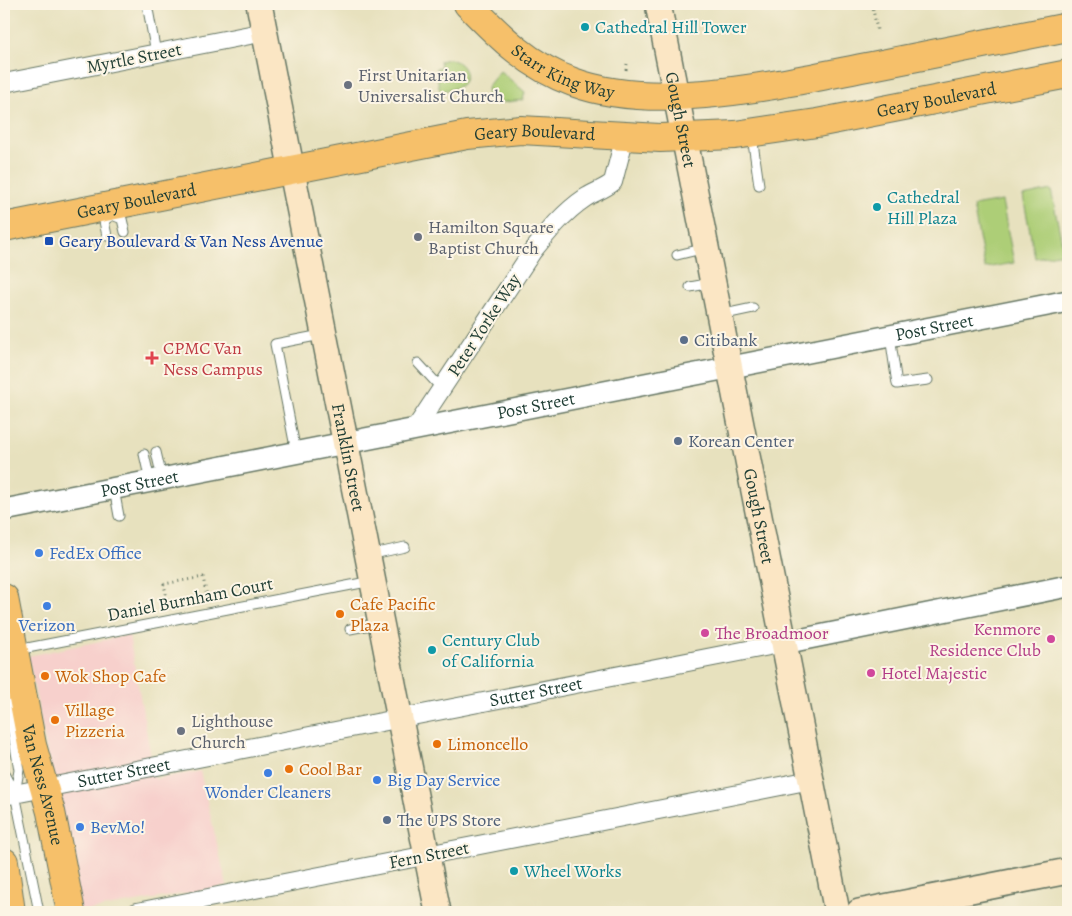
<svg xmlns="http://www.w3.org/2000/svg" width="1072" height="916" viewBox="0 0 1072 916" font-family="Alegreya,serif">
<rect width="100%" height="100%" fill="#fcf5e5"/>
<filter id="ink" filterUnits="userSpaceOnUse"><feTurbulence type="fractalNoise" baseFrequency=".02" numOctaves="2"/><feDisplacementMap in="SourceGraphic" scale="10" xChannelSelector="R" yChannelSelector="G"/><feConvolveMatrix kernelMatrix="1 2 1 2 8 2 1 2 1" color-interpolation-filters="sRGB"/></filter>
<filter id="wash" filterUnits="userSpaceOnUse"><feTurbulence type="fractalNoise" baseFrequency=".0096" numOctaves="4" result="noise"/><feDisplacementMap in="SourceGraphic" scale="20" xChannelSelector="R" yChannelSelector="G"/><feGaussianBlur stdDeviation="1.12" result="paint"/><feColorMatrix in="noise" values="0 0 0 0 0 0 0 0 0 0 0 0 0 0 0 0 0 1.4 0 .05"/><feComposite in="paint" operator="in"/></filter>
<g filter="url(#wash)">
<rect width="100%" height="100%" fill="#e7e1be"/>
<!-- built -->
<path fill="#f7d0cc" d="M129,635L155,779L200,771L227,886L79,912L28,656Z"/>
<!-- green -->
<path fill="#adce77" stroke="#668656" d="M448,59C460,60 472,73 461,85C456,89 447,90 441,91L439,88L436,68L441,67L440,61Z
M500,71L525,92L523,100L489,104L487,87Z
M1051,190L1064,253L1035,258L1023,196Z
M1002,201L1014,263L985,268L973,206Z"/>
</g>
<g filter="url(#ink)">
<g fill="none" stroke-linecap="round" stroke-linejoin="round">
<!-- service casing -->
<g stroke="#657664" stroke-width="11">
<path id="service" d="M147,4L156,53
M752,136L759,185
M112,215L122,219L125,232
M107,236L104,221L112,215
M677,255L706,248
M690,287L712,283
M720,315L753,308
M890,336L897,384L928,380
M418,363L442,389
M156,452L162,478
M296,452L275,344L321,335
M144,454L150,481
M114,489L119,516
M369,555L405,547
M350,629L381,623
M17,650L372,581
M4,679L19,770L15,794
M4,774L15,794L39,912"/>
</g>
<!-- minor casing -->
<g stroke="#657664" stroke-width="20">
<g id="minor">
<path d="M4,83L265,32"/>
<path d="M415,429L532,252C548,232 564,212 585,198C594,192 605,189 613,182L625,136"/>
<path id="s1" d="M4,796L784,643"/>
<path d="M137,912L811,780"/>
</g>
</g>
<!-- tertiary casing -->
<g stroke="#657664" stroke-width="24">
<g id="tertiary">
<path id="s2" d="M4,510L1068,301"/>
<path d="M784,643L1068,586"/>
</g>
</g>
<!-- secondary casing -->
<g stroke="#657664" stroke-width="28">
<g id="secondary">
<path id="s3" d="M259,4L438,912"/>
<path id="s4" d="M658,4L837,912"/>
<path d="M859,912L1068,871"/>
</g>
</g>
<!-- primary casing -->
<g stroke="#657664" stroke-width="30">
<g id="primary">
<path id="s5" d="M468,4C499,36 530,67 573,82C659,114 784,83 872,66C937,53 1003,40 1068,27"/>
<path id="s6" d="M4,227L467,135L521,130L660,138L735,135L817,123L1068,74"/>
</g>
</g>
<!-- trunk casing -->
<g stroke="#657664" stroke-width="30">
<g id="trunk">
<path id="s7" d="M4,598L32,745L51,812L71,912"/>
<path d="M4,862L11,912"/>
</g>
</g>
<!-- path -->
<path stroke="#657664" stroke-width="3" stroke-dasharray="1 4" stroke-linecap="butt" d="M872,4L877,30
M626,70L627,64
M169,609L164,584L203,577L208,602"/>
<!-- service -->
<use href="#service" stroke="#fff" stroke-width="9"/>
<!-- minor -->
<use href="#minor" stroke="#fff" stroke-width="18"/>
<!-- tertiary -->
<use href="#tertiary" stroke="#fff" stroke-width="21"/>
<!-- secondary -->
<use href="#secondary" stroke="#fbe6c4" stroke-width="25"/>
<!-- primary -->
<use href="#primary" stroke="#f6c06b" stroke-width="28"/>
<!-- trunk -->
<use href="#trunk" stroke="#f6c06b" stroke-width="28"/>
</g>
</g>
<!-- markers -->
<g fill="#0f9aa8" stroke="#fcf5e5" stroke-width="2">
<circle cx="585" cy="27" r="5"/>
<circle cx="877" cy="207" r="5"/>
<circle cx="432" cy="650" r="5"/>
<circle cx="514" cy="871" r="5"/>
</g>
<g fill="#6b7280" stroke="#fcf5e5" stroke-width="2">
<circle cx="348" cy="85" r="5"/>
<circle cx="418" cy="237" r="5"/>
<circle cx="181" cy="731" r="5"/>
</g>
<rect fill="#1a4fb4" stroke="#fcf5e5" stroke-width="2" x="44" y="236" width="10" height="10" rx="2.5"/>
<g fill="#5c6f8a" stroke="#fcf5e5" stroke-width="2">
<circle cx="684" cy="340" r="5"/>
<circle cx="678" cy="441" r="5"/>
<circle cx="387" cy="820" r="5"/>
</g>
<path fill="#e0444e" stroke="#fcf5e5" stroke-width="2" d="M149.5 350.5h5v5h5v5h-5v5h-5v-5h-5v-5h5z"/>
<g fill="#3f7fe0" stroke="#fcf5e5" stroke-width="2">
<circle cx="39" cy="553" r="5"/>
<circle cx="47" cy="606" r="5"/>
<circle cx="268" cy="773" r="5"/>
<circle cx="377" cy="780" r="5"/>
<circle cx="80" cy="827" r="5"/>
</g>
<g fill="#e8710a" stroke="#fcf5e5" stroke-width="2">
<circle cx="340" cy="614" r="5"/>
<circle cx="45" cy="676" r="5"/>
<circle cx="55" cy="720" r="5"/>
<circle cx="437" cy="744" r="5"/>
<circle cx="289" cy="769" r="5"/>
</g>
<g fill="#d1479c" stroke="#fcf5e5" stroke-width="2">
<circle cx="705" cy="633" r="5"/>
<circle cx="1051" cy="639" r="5"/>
<circle cx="871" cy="673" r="5"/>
</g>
<g text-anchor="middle" stroke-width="4" stroke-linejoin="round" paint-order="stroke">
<!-- culture labels -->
<g font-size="18" fill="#0d838f" stroke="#fcf5e5" text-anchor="start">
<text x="595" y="33">Cathedral Hill Tower</text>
<text x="887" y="203">Cathedral<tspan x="887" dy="21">Hill Plaza</tspan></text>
<text x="442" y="646">Century Club<tspan x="442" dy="21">of California</tspan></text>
<text x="524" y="877">Wheel Works</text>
</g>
<!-- street labels -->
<g font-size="18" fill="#1f3d34" stroke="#fcf5e5">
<text transform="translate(134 58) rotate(-11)" y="6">Myrtle Street</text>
<text dy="6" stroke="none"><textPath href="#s5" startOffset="119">Starr King Way</textPath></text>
<text dy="6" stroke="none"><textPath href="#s6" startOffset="945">Geary Boulevard</textPath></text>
<text dy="6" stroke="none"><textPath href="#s4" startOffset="118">Gough Street</textPath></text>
<text dy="6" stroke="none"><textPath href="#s6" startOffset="540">Geary Boulevard</textPath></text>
<text dy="6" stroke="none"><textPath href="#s6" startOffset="135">Geary Boulevard</textPath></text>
<text transform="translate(484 325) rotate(-57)" y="6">Peter Yorke Way</text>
<text dy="6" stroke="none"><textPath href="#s2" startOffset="948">Post Street</textPath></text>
<text dy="6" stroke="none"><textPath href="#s2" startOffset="542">Post Street</textPath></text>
<text dy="6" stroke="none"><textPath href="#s3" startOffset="462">Franklin Street</textPath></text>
<text dy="6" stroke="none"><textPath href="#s2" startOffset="138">Post Street</textPath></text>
<text dy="6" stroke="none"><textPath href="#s4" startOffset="522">Gough Street</textPath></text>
<text transform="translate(190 599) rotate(-11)" y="6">Daniel Burnham Court</text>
<text dy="6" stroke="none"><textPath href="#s1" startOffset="542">Sutter Street</textPath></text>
<text dy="6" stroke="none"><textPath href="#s1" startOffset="122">Sutter Street</textPath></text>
<text dy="6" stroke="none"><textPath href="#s7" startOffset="191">Van Ness Avenue</textPath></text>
<text transform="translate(429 855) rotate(-11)" y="6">Fern Street</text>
</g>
<!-- worship labels -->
<g font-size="18" fill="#5b616d" stroke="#fcf5e5" text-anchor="start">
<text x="358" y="81">First Unitarian<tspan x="358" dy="21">Universalist Church</tspan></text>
<text x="428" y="233">Hamilton Square<tspan x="428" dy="21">Baptist Church</tspan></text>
<text x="191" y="727">Lighthouse<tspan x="191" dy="21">Church</tspan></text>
</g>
<!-- transit labels -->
<g font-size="18" fill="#164399" stroke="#fcf5e5" text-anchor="start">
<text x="59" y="247">Geary Boulevard &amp; Van Ness Avenue</text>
</g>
<!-- service labels -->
<g font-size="18" fill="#4e5e75" stroke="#fcf5e5" text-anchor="start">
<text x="694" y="346">Citibank</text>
<text x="688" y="447">Korean Center</text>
<text x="397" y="826">The UPS Store</text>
</g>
<!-- health labels -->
<g font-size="18" fill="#be3a42" stroke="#fcf5e5" text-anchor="start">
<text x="163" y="354">CPMC Van<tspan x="163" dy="21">Ness Campus</tspan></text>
</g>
<!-- shop labels -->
<g font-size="18" fill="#366cbe" stroke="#fcf5e5" text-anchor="start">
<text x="49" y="559">FedEx Office</text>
<text x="47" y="631" text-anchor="middle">Verizon</text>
<text x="387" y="786">Big Day Service</text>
<text x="268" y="798" text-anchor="middle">Wonder Cleaners</text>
<text x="90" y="833">BevMo!</text>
</g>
<!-- food labels -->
<g font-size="18" fill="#c56008" stroke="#fcf5e5" text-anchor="start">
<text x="350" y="610">Cafe Pacific<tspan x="350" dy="21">Plaza</tspan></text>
<text x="55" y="682">Wok Shop Cafe</text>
<text x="65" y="716">Village<tspan x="65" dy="21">Pizzeria</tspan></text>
<text x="447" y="750">Limoncello</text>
<text x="299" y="775">Cool Bar</text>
</g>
<!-- hotel labels -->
<g font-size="18" fill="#b23c85" stroke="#fcf5e5" text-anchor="start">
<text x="1041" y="635" text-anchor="end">Kenmore<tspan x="1041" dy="21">Residence Club</tspan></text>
<text x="715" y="639">The Broadmoor</text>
<text x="881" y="679">Hotel Majestic</text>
</g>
</g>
<!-- margin -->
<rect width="1072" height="916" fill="none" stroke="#fcf5e5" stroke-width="20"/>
</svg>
